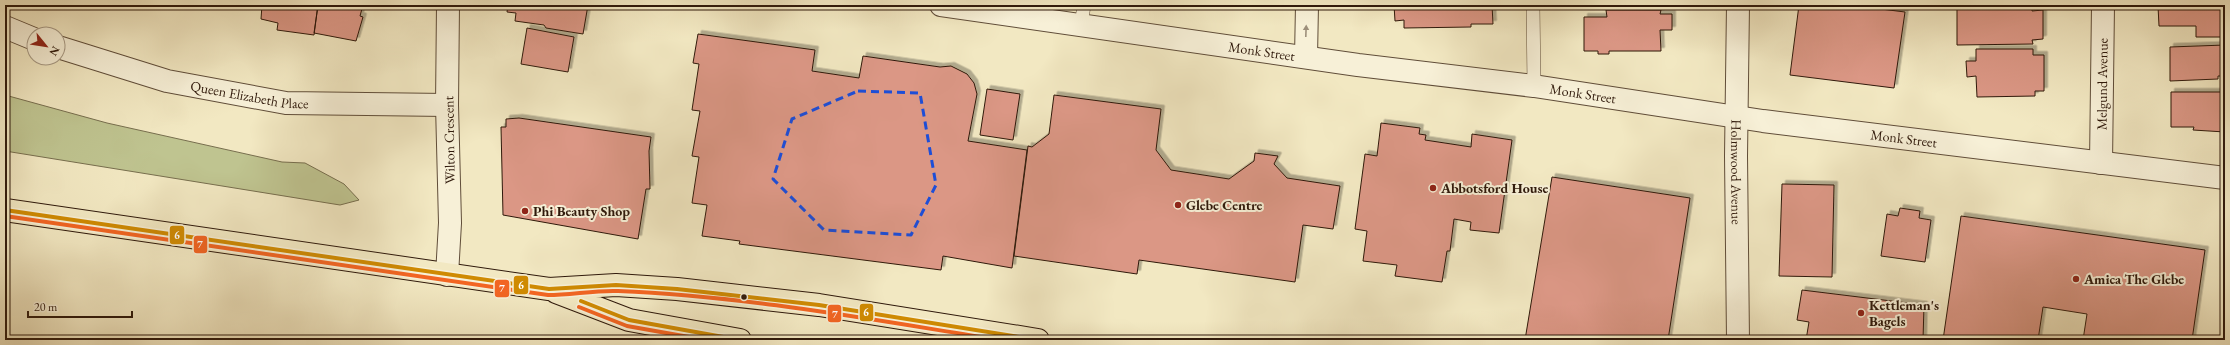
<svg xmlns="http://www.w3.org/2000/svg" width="2230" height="345" viewBox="0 0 2230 345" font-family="'EB Garamond',serif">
<defs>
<filter id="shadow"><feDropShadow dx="3.5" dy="-3.5" stdDeviation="0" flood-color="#0004"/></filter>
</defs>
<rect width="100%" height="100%" fill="#f2e8c2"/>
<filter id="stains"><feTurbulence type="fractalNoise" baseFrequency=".005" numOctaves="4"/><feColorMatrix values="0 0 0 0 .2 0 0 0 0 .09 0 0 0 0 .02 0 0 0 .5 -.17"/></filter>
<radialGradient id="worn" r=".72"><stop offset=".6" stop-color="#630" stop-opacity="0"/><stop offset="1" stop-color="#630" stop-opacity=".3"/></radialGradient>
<!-- green -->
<path fill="#bfc490" stroke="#776e4e" d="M5,95L107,123L282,162L305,163L344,184L359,200L340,205L5,151Z"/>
<!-- building -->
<path fill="#db9785" stroke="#2f190b" filter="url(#shadow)" d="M262,5H318L314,35L277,30L278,23L261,19Z
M318,5H363L360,16L363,17L356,41L314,33Z
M508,5H588L583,34L546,28L544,25L515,21L516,13L507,12Z
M1394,5H1492L1493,24H1471V27L1404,28V20L1395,21Z
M1545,5H1578L1577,7H1545Z
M1674,5L1660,6V8L1599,9L1598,6H1582Z
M1799,5H1849L1905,12L1894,88L1790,75Z
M2032,5V11L2043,10V39L2032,40L2033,44L1957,45V7Z
M2168,5H2225V37H2196V26H2159L2158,6Z
M1606,10H1661L1660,14H1672V30H1660L1661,51H1609V54H1598V51H1584V17H1607Z
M527,28L574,37L568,72L521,64Z
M698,34L815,50L812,71L859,78L863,56L940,67L951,66L967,74L974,83L977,94L968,141L1027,150L1012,268L943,256L941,270L739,244L740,241L702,236L707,205L692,203L699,157L692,156L700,111L692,110L699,64L693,63Z
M2225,45V85L2224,76H2218V79L2170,81V47Z
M1976,49H2033V55H2044V91H2035V96L1977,97L1976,76L1967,77L1966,61H1976Z
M987,89L1020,94L1013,140L980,135Z
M2171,92H2225V132L2193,130L2194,127H2171Z
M1054,95L1161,109L1156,150L1171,170L1229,179L1254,161L1255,153L1278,156L1274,164L1287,178L1340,186L1333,229L1303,225L1295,282L1139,260L1137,274L1014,256L1028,146L1032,147L1049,134Z
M519,118L651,137L649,151L650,189H646L638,239L503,215L501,127H506V119Z
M1381,123L1420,128L1419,134L1426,135L1425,140L1471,147L1472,134L1512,140L1499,233L1470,230L1471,222L1454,219L1450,251H1447L1442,282L1395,276L1397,265L1363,261L1367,231L1355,229L1365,154L1377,156Z
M1552,177L1690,198L1668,340H1525Z
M1782,184L1834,185L1832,277L1779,276Z
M1900,208L1920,211L1919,218L1931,220L1925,262L1881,256L1887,214L1898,216Z
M1961,216L2205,250L2192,340H2083L2087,314L2043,307L2038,340H1943Z
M1802,290L1924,305L1923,340H1806L1809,322L1797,320Z"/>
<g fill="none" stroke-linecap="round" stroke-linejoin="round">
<!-- service casing -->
<g stroke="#604d39" stroke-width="14">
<path id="service" d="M1533,5L1534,86
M1081,26L1084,5"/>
</g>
<!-- minor casing -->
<g stroke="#604d39" stroke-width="24">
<g id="minor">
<path id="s1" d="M941,5L1358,65L1534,86L1763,121L2225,178"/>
<path id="s2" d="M1738,5L1736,156L1738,340"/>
<path d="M5,27L34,39"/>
<path id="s3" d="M58,47L167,81L286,103L447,105"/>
<path d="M1306,57L1307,5"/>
<path id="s4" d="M2101,163L2103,5"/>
<path d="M447,275L450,223L447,105L448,5"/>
</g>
</g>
<!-- primary casing -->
<g stroke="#2f190b" stroke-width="24">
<path id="primary" d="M5,210L549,289L616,285L677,289L819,305L1038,340
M556,292L629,320L740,340"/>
</g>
<!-- service -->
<use href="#service" stroke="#f7f0d7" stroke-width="13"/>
<!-- minor -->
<use href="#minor" stroke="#f7f0d7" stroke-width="22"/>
<!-- primary -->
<use href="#primary" stroke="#f2e8c2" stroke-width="22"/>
<!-- bus-1 casing -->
<g stroke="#f7f0d7" stroke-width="7">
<path id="bus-1" d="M5,210L549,289L616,285L677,289L819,305L1038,340
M581,301L629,320L740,340"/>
</g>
<!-- bus-2 casing -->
<g stroke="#f7f0d7" stroke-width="7">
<path id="bus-2" d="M5,216L548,295C571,295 595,290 618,291C746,296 873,320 1000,340
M579,307L627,326L706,340"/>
</g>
<!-- bus-1 -->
<use href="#bus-1" stroke="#cf8a02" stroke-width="4"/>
<!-- bus-2 -->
<use href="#bus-2" stroke="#f26522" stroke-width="4"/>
</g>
<!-- one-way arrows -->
<defs><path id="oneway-solid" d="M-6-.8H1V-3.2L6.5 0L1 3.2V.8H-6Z"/></defs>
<use fill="#9d8f7b" href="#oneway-solid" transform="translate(1306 31) rotate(-88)"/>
<!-- marked area -->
<path fill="none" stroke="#1d4ed8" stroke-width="3" stroke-dasharray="8 5" stroke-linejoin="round" d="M858,91L920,93L936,185L911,235L824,230L773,179L792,119Z"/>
<!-- markers -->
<g fill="#8f2418" stroke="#f7f0d7" stroke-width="1.5">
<circle cx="1433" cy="188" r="4"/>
<circle cx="1178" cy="205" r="4"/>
<circle cx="525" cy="211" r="4"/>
<circle cx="2076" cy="279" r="4"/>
<circle cx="1861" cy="313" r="4"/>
</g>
<circle fill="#2f190b" stroke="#f7f0d7" stroke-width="1.5" cx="744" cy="297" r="3.5"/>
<g text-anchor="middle" stroke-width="4" stroke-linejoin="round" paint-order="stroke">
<!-- street labels -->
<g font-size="14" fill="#2f190b" stroke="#f7f0d7">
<text dy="5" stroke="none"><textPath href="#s1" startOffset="324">Monk Street</textPath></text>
<text dy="5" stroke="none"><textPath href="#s4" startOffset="79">Melgund Avenue</textPath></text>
<text dy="5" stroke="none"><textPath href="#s1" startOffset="648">Monk Street</textPath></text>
<text dy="5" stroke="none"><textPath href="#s3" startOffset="198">Queen Elizabeth Place</textPath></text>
<text dy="5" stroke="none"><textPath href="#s1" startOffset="972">Monk Street</textPath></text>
<text transform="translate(449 140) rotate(-91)" y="5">Wilton Crescent</text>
<text dy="5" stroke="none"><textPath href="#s2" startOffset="167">Holmwood Avenue</textPath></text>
</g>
<!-- poi labels -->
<g font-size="14" font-weight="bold" fill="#2f190b" stroke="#f7f0d7" text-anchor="start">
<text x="1441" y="193">Abbotsford House</text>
<text x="1186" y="210">Glebe Centre</text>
<text x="533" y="216">Phi Beauty Shop</text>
<text x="2084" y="284">Amica The Glebe</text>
<text x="1869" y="310">Kettleman's<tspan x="1869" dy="16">Bagels</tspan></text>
</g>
</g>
<g stroke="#f7f0d7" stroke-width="1.5">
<rect x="169" y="225" width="16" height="20" rx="4" fill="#cf8a02"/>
<rect x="193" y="235" width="15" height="19" rx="4" fill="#f26522"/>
<rect x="513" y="275" width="16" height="20" rx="4" fill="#cf8a02"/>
<rect x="494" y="279" width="16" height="19" rx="4" fill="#f26522"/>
<rect x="859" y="303" width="15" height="19" rx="4" fill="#cf8a02"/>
<rect x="827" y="304" width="15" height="19" rx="4" fill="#f26522"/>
</g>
<g font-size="11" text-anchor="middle" font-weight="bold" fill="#fff">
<text x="177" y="239">6</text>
<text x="200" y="248">7</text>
<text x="521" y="289">6</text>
<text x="502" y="292">7</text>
<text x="866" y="316">6</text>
<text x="835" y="318">7</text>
</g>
<!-- margin -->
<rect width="2230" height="345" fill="none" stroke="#f2e8c2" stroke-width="20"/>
<rect x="6" y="6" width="2218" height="333" fill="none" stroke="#2f190b" stroke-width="2"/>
<rect x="10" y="10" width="2210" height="325" fill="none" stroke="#2f190b"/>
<!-- north arrow -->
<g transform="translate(46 46) rotate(120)"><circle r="19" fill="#f7f0d7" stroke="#a79a85"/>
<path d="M0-3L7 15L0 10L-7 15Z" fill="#8f2418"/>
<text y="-6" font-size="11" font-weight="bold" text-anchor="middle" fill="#2f190b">N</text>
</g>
<!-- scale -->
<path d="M28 311v6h104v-6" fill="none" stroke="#2f190b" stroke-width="2"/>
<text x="34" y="311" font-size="12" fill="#2f190b" stroke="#f7f0d7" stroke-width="3" paint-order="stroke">20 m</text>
<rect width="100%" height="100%" filter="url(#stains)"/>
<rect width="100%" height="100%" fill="url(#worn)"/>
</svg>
